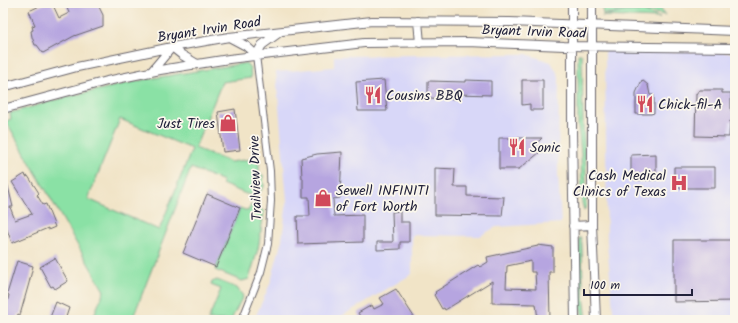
<svg xmlns="http://www.w3.org/2000/svg" width="738" height="323" viewBox="0 0 738 323" font-family="Kalam,sans-serif">
<rect width="100%" height="100%" fill="#fbf7ec"/>
<filter id="ink" filterUnits="userSpaceOnUse"><feTurbulence type="fractalNoise" baseFrequency=".025" numOctaves="2"/><feDisplacementMap in="SourceGraphic" scale="8" xChannelSelector="R" yChannelSelector="G"/><feConvolveMatrix kernelMatrix="1 2 1 2 8 2 1 2 1" color-interpolation-filters="sRGB"/></filter>
<filter id="wash" filterUnits="userSpaceOnUse"><feTurbulence type="fractalNoise" baseFrequency=".012" numOctaves="4" result="noise"/><feDisplacementMap in="SourceGraphic" scale="16" xChannelSelector="R" yChannelSelector="G"/><feGaussianBlur stdDeviation="0.9" result="paint"/><feColorMatrix in="noise" values="0 0 0 0 0 0 0 0 0 0 0 0 0 0 0 0 0 1.4 0 .05"/><feComposite in="paint" operator="in"/></filter>
<g filter="url(#wash)">
<rect width="100%" height="100%" fill="#f1e4c7"/>
<!-- built -->
<path fill="#d8d7f8" d="M605,50L735,53V320H614L607,243Z
M526,54L551,62L559,76L558,174L561,223L496,227L480,236L412,235V274L335,320H254L270,284L282,240L287,201L276,72L334,67V56Z"/>
<!-- green -->
<path fill="#8ae1a5" stroke="#568270" fill-rule="evenodd" d="M601,3H609L614,6L660,8L665,15L638,10L603,14Z
M629,11H643L660,18L602,16Z
M578,54H581L582,56L583,127L586,165V207L584,210L582,203L581,153L578,125Z
M246,63L250,68L251,78L222,82L195,148L230,162L259,158V173L263,175L264,187L257,195L246,194L222,184L223,181L191,168L132,320H92L104,291L6,121L11,119L10,113L63,98L142,80ZM120,119L192,149L159,230L88,199Z
M251,205H257L264,212L258,249L249,279L242,281L215,270L240,208L248,211Z
M579,238H581L582,244L583,288L587,320H583L578,291Z
M217,280L237,288L243,296L231,320H208L221,289L211,285L212,282Z"/>
<g id="blocks">
<!-- building -->
<path fill="#b6a5e0" fill-rule="evenodd" d="M46,3H52L59,18L69,13L65,3H97L103,15V26L74,36L43,53L37,45H35L32,37L31,31L33,30L32,26L35,25L29,11Z
M384,80L387,111H358L356,82Z
M466,80L491,81V95L458,94V99L428,98V81L466,82Z
M522,80H543V110H530V104L522,105Z
M642,80L648,85L650,95H654V113L651,114H636V93Z
M699,90H722V93H731V111L735,112V121H730L729,137L695,136L696,94Z
M235,109L240,150L223,152L218,112Z
M499,138H542L536,144V149L539,153L519,169H499Z
M342,152L340,198L333,199L334,216L363,215V242L298,244L297,216H310L309,197H303V178H302L301,158L317,154Z
M656,154V180H635L631,177V155Z
M674,167H715V188H674Z
M435,168L455,169L454,187H467V196L504,197L502,216L435,215Z
M5,174L13,207H10L15,220L32,214L12,182L25,174L26,177L28,176L39,193L37,195L43,205L46,204L55,227L48,230V228L12,243L3,219V175Z
M207,194L240,208L216,267L183,253Z
M400,211V222H409V242H400V249L377,250V242H393L392,212Z
M674,240H735V301L674,302Z
M538,245L553,247V272H549L550,320H538L536,304L492,303V281L445,310L444,308L442,309L434,295L436,293L435,292L478,265L480,267L488,262L487,257L538,246ZM531,261V272H535L536,289L506,288L507,266Z
M55,258L68,281L55,289L53,286L51,287L40,267Z
M17,261L33,266L29,283L20,315L18,314L16,320H3L9,295L7,294Z
M396,289L416,320H362L358,313L372,305L374,309L384,304L380,298Z
M56,302L69,308L65,320H49Z"/>
</g>
</g>
<g filter="url(#ink)">
<use href="#blocks" fill-opacity="0" stroke="#6a666c" stroke-width="1"/>
<g fill="none" stroke-linecap="round" stroke-linejoin="round">
<!-- street casing -->
<g stroke="#6a666c" stroke-width="8">
<path id="street" d="M242,320L261,272L268,244L271,201L270,171L256,55"/>
</g>
<!-- secondary casing -->
<g stroke="#6a666c" stroke-width="10">
<path id="secondary" d="M572,3V131L575,320
M592,3V225L596,320
M418,21L420,43
M229,37L246,46L256,55L262,45L280,32
M172,47L182,55L197,64
M151,72L172,47
M3,87L77,67L172,47L229,37L372,21L510,22L735,31
M3,109L107,81L160,70L229,59L364,43L468,42L564,46L735,48
M573,226L592,225"/>
</g>
<!-- street -->
<use href="#street" stroke="#fff" stroke-width="6"/>
<!-- secondary -->
<use href="#secondary" stroke="#fff" stroke-width="8"/>
</g>
</g>
<!-- icons -->
<defs>
<g id="restaurant-bare" transform="scale(1.38)"><path d="M-5-6h1v4h1v-4h1v4h1v-4h1v5L-1.5 .5V6h-2V.5L-5-1ZM5-6V6H3V1.5H1.5Q1.5-4 5-6Z" fill="#d1495b" stroke="#fbf7ec" stroke-width="2.5" paint-order="stroke"/></g>
<g id="shop-bare" transform="scale(1.38)"><path d="M-5-2.5h2.3a2.7 3.5 0 0 1 5.4 0H5L5.5 6h-11ZM-1.5-2.5h3a1.5 2.3 0 0 0-3 0Z" fill="#d1495b" stroke="#fbf7ec" stroke-width="2.5" paint-order="stroke"/></g>
<g id="hospital-bare" transform="scale(1.38)"><path d="M-5-5h3v3.5h4V-5h3V5h-3V1.5h-4V5h-3Z" fill="#d1495b" stroke="#fbf7ec" stroke-width="2.5" paint-order="stroke"/></g>
</defs>
<g fill-rule="evenodd">
<use href="#restaurant-bare" x="373" y="95"/>
<use href="#restaurant-bare" x="645" y="104"/>
<use href="#shop-bare" x="228" y="123"/>
<use href="#restaurant-bare" x="517" y="147"/>
<use href="#hospital-bare" x="679" y="183"/>
<use href="#shop-bare" x="323" y="198"/>
</g>
<g text-anchor="middle" stroke-width="3.5" stroke-linejoin="round" paint-order="stroke">
<!-- street labels -->
<g font-size="14" fill="#22223b" stroke="#fbf7ec">
<text transform="translate(209 29) rotate(-9)" y="5">Bryant Irvin Road</text>
<text transform="translate(534 31) rotate(2)" y="5">Bryant Irvin Road</text>
<text transform="translate(255 178) rotate(-92)" y="5">Trailview Drive</text>
</g>
<!-- poi labels -->
<g font-size="14" fill="#22223b" stroke="#fbf7ec" text-anchor="start">
<text x="386" y="100">Cousins BBQ</text>
<text x="658" y="109">Chick-fil-A</text>
<text x="215" y="128" text-anchor="end">Just Tires</text>
<text x="530" y="152">Sonic</text>
<text x="666" y="180" text-anchor="end">Cash Medical<tspan x="666" dy="16">Clinics of Texas</tspan></text>
<text x="336" y="195">Sewell INFINITI<tspan x="336" dy="16">of Fort Worth</tspan></text>
</g>
</g>
<!-- margin -->
<rect width="738" height="323" fill="none" stroke="#fbf7ec" stroke-width="16"/>
<!-- scale -->
<path d="M584 289v6h108v-6" fill="none" stroke="#22223b" stroke-width="2"/>
<text x="590" y="289" font-size="12" fill="#22223b" stroke="#fbf7ec" stroke-width="3" paint-order="stroke">100 m</text>
</svg>
